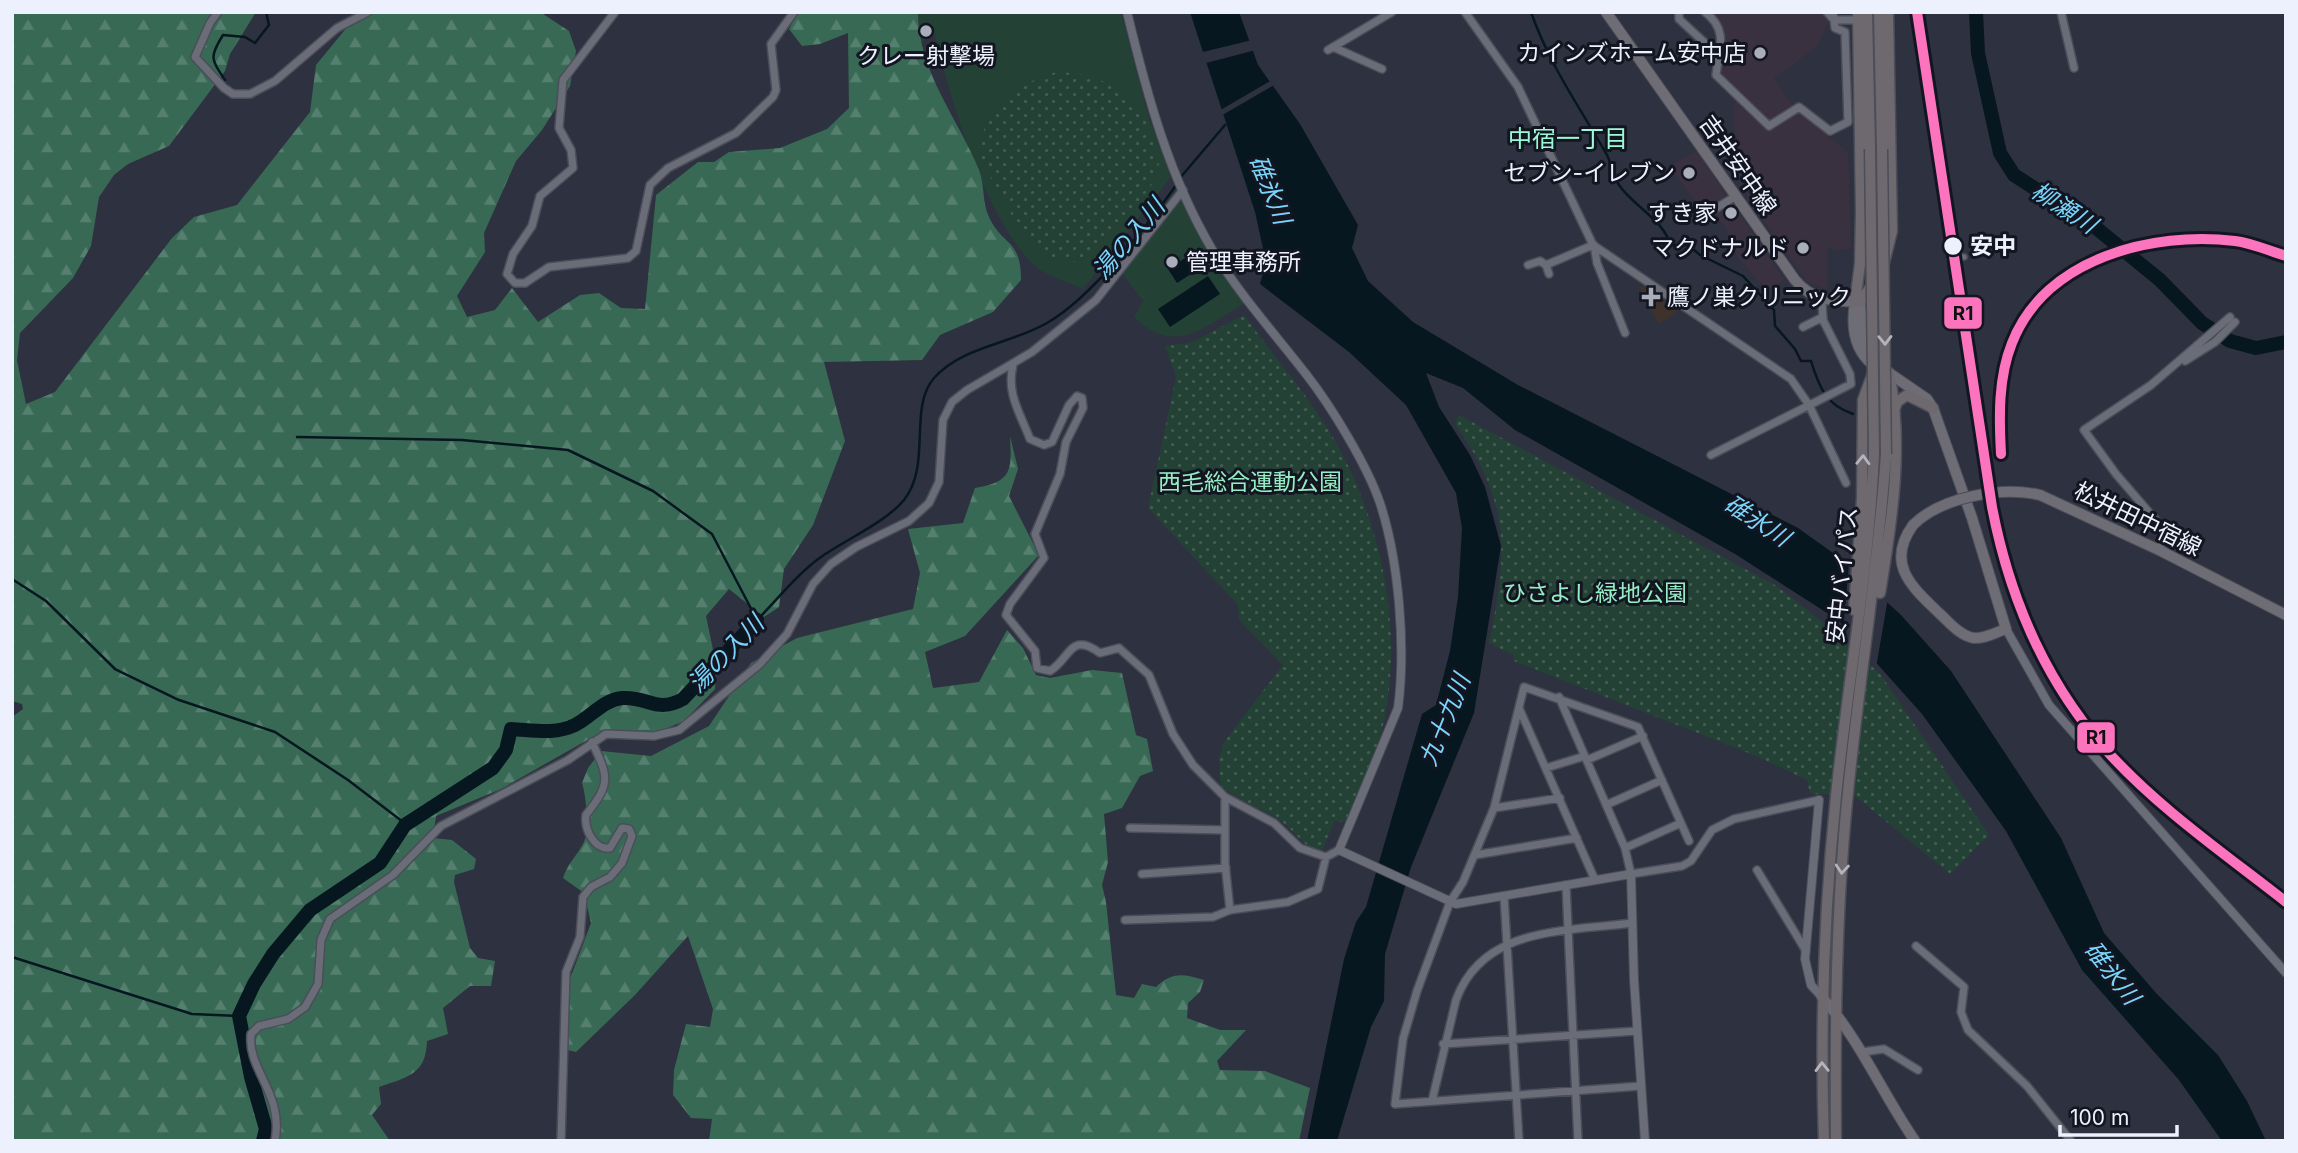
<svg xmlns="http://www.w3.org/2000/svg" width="2298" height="1153" viewBox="0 0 2298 1153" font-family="Inter,'Noto Sans JP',sans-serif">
<defs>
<pattern id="forest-firs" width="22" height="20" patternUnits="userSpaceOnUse" patternTransform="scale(1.75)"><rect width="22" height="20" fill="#386955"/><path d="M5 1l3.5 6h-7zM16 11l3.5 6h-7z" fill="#557f6e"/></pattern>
<pattern id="park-dots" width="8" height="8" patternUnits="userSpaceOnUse" patternTransform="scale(1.75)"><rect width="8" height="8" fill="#244135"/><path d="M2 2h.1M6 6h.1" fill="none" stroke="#445d53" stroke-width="1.8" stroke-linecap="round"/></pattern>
</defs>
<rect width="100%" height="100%" fill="#2e313f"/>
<!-- commercial -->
<path fill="#3a3140" d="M1709,12H1823L1829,22L1816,47L1774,78L1795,109L1848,152L1851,248L1836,251L1827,246V290L1807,282L1748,199L1734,127V107L1740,92L1720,74L1726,39L1722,26Z
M1697,151L1727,196L1704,209L1699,208L1670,166Z
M1731,201L1785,280L1769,289L1756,279L1736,255L1727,230L1715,213Z"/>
<!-- medical -->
<path fill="#3f322a" d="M1637,283L1678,311L1659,324Z"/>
<!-- grass -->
<path fill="#244135" d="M918,12H1121L1148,115L1171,177L1083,289C1068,282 1046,276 1034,265C986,220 950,99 935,35L921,42Z
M1183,200L1209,252L1244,304C1204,327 1174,357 1134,317L1143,301L1121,272L1172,209Z"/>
<!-- forest -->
<path fill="url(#forest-firs)" d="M12,12H256L230,54L225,71L169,146L128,164L114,175L99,197L91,246L73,278L20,333L17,360L26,404L55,392L172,238L194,217L237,205L310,112L316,65L358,14L365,12H540L569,31L576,51L570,86L542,130L516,161L484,233L485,252L457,296L467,317L495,310L512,288L538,322L580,295L599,293L621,308L645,309L656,195L698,162H714L729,152L780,148L827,129L849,108L848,33L820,44L802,46L789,29L798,12H918C918,72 958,118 979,170C985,185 982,203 989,217C1003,247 1021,238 1021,280L993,312L940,335L922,360L824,362L845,441L813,525L784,569L779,607L764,617L729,589L706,616L717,669L715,689L684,721L648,736L598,734L501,789L436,816L433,838L452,840L476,859L474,869L455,875L454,882L470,948L478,958L495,961L491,986H470L443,1008L448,1034L427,1041C426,1075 407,1077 379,1087L381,1104L372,1115L390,1141H12V717L23,709L22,704L12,701Z
M1010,436L1018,469L1009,496L1039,555L965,636L925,652L933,688L979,682L1007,630L1023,648L1036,675L1050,678L1092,670L1122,673L1136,735L1147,739L1153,771L1140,776L1122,808L1104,814L1108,862L1102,885L1106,902L1116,995L1134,998L1142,984L1156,987C1172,971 1185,974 1204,980L1200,992L1188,1003L1187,1018L1220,1030H1246L1217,1061L1220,1070L1265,1071L1310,1088L1299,1141H709L712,1119L691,1118L673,1095L674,1070L686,1024L710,1027L713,1009L688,936L635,995L576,1052L563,1049L564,995L591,923L584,893L563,878C568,863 576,857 583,844C590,833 586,795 582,783L588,768L601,751L651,756L709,726L751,663L797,638L913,609L920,573L908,529L963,523L975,488C1012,482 1012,471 1010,436Z"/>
<!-- park -->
<path fill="url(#park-dots)" d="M1056,72C1103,73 1139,93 1153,139C1157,150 1161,164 1157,176C1151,189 1100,251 1088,258C1082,261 1069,263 1062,261C1021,248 998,188 978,154C988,100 1007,89 1056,72Z
M1244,315C1272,354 1304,390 1329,431C1385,521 1410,651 1375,754C1368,777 1355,799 1345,822L1334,821L1322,851C1302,847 1297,833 1282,822C1263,807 1238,802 1220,785L1219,759L1224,742L1283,665L1239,620L1238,605L1148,508L1176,377L1165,346L1190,343Z
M1459,415L1775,585L1838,634L1881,675L1989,835L1950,874L1854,795L1810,794L1807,780L1756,756L1514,661L1513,655L1489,643C1508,552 1511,503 1455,424Z"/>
<!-- water -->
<path fill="#07171f" d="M1190,12H1239L1258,65L1300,124L1358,225L1352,248L1368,281L1413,322L1518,385L1798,528L1833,553L1901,615L1951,671L2061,838L2104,933L2156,993L2218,1055L2247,1101L2266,1141H2222L2179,1080L2082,970L2006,831L1922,714L1838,620L1735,554L1515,430L1463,388L1426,373L1439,407L1470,455L1485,487L1501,546L1474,713L1411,867L1385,954L1384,1001L1371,1027L1337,1141H1307L1344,959L1356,922L1366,907L1422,714L1436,705L1450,651L1458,597L1462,528L1456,493L1406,405L1349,352L1260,284L1266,262L1255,212Z
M1193,253L1202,267L1177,283L1168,269Z
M1208,276L1220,294L1170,327L1158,309Z"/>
<!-- pier -->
<path fill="#2e313f" d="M1252,40L1256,50L1202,64L1199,53Z
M1272,80L1276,84L1219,117L1217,112Z
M1849,563L1888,598L1876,668L1843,630Z"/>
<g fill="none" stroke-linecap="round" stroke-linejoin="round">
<!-- stream -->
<path stroke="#07171f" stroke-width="2.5" d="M1531,12C1549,64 1580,108 1607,155C1612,165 1613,176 1619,185C1633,206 1665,221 1670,245H1688L1700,255L1743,276L1774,310L1775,326L1795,349L1801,361H1811C1819,387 1826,405 1853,414
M225,80C211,59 209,57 223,35L245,37L255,43L269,25L266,12
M1180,178L1225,125
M297,437L462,440L568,450L653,491L712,534L757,620C778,599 798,573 821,557C845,540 886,522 904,500C932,465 908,408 934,378C963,346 1011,344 1047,323C1091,298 1147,226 1177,184
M12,579L46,601L115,669L179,700L275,732L348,780L407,825
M12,957L192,1014L239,1016"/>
<!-- river -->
<path stroke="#07171f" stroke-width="14" d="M1976,12L1978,53L2000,153L2014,175L2095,227L2160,280L2202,323L2230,341L2256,348L2286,342
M263,1141L266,1129L251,1077L239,1016L254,984L273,954L310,910L380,863L405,825L493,768L506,750L511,729C533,730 554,735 575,725C591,717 603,700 622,698C648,696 656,714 683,699L757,620"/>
<!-- pedestrian casing -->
<g stroke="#4b4d58" stroke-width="8">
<path id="pedestrian" d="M1950,259L1964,257"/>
</g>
<!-- minor casing -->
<g stroke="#4b4d58" stroke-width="10">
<path id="minor" d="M218,12L210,23L195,57L224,88L233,94H250L275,81L337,28L368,12
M615,12L563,80L559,128L571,150L573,168L540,196L532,226L513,254L507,274L515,283H525L549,267L628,258L636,251L650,185L668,168L736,133L773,97L776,90L771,44L794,12
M1465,12L1518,87L1593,245L1791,379L1809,405L1846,483
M1679,12V19L1718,55
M1705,12C1729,30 1719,50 1716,75L1769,126L1799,107L1830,131L1848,122L1845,32L1835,28L1833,12
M1827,12L1834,20H1858
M2061,12L2074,68
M1333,47L1382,69
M1328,50L1392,12
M1710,212L1736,196
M1594,245L1597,263L1625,333
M1528,265L1540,261L1546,265
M1549,274L1546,265L1593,245
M1803,327L1823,317
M2185,361L2215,342L2235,322
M1013,365C1006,393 1020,413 1030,439L1044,445L1052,442L1069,405L1077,396L1082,398L1083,408L1066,442L1060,474L1035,534L1044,558L1010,604L1006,615L1035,651L1037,668L1050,671C1071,658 1070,631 1100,653L1119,648L1149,675L1173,734L1193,765L1225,797L1274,823L1300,848L1326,857L1339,850
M1711,455L1851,384L1850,374L1823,320L1822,300
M2159,550L2166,532L2116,474L2084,430L2151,385L2230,317
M1559,697L1625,848L1631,874L1682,866L1691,861L1712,830L1734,819L1819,800
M1519,708L1595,880
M1587,760L1643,736
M1546,768L1585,756
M1225,797V863L1230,910
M1606,805L1662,780
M1494,808L1560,798
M1130,828L1225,830
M1625,848L1681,823
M1475,855L1577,838
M1757,870L1806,951
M1142,874L1226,868
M1566,885L1578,1141
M1504,896L1519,1141
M1125,920L1213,917L1230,910L1288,902L1318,889L1326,857
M1916,946L1964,987L1961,1012L1968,1030L2027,1086L2071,1141
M1443,1044L1637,1031
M1862,1052L1884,1049L1918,1070
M1641,1086L1395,1104L1403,1039L1417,991L1450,902L1463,882L1494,808L1524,687L1638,727L1689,841
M1432,1101L1456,1000C1483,926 1565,932 1632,923
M275,1141C284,1092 247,1071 251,1034L259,1026L288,1019L305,1007L318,984L321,940L330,919L393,875L441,826L568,760L606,734L654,736L679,730L760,664L787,634L813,584L831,564L856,547L909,521L929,503L939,482L943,420L952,402L967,390L1032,352L1096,300L1183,190
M561,1141L566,972L580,937L583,897L591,887L610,877L622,863L632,836L629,829L622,828L610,848C594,850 584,829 586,815C611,783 609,778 592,742"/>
</g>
<!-- tertiary casing -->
<g stroke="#4b4d58" stroke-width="10">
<path id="tertiary" d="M1127,12C1147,95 1169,177 1213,251C1240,295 1274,333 1306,374C1331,406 1367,465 1380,503C1399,561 1406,648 1398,708L1339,850L1456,904L1631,874L1634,980L1645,1141
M2006,629L2049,705L2286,973
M1819,800L1805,959L1811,985L1822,997"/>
</g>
<!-- secondary casing -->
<g stroke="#4b4d58" stroke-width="12">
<path id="secondary" d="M1606,12L1795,280C1814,302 1833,301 1860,302L1863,336L1872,356L1889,373L1927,399L1933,408L1972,518L2006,629C1996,632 1985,639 1974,638C1960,636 1949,622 1939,613C1912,587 1885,564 1913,525
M1855,302C1851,326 1853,349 1873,365
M2040,495L2159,550L2286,615
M1822,997C1860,1040 1882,1093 1915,1141"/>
</g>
<!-- trunk casing -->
<g stroke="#4b4d58" stroke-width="13">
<path id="trunk" d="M1867,12L1870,149
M1879,12L1882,149
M1883,267L1892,231L1888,12
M1855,302L1860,264L1861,212L1858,12
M1860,302L1875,281
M1895,408L1897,402L1907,395L1933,408
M1880,593C1892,521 1904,445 1889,373
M1854,610L1862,499L1863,400L1873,373
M1824,1141C1820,1025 1824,911 1836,796C1848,681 1869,569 1874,453
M1836,1141C1835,1027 1836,915 1847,802C1858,686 1878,571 1886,454"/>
</g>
<!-- pedestrian -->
<use href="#pedestrian" stroke="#6a6d78" stroke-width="5"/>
<!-- minor -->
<use href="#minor" stroke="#6a6d78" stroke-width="7"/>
<!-- tertiary -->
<use href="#tertiary" stroke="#6a6d78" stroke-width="8"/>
<!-- secondary -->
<use href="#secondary" stroke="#6e6c75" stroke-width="10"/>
<!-- trunk -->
<use href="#trunk" stroke="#6e696e" stroke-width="10"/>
<!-- secondary-bridge casing -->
<g stroke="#4b4d58" stroke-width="12" stroke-linecap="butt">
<path id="secondary-bridge" d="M1913,525C1941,497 2002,486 2040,495"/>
</g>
<!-- trunk-bridge casing -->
<g stroke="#4b4d58" stroke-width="13" stroke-linecap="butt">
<path id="trunk-bridge" d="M1870,149L1874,453
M1882,149L1886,454"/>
</g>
<!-- secondary-bridge -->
<use href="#secondary-bridge" stroke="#6e6c75" stroke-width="10"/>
<!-- trunk-bridge -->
<use href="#trunk-bridge" stroke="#6e696e" stroke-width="10"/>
<!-- rail-1 casing -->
<g stroke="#131621" stroke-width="16">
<path id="rail-1" d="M1917,12L1992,507C2009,596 2045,681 2106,750C2158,808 2225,854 2286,902
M2001,454C1999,417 1998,378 2012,343C2045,258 2153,231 2235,241C2252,243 2269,251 2286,256"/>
</g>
<!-- rail-1 -->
<use href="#rail-1" stroke="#fc73be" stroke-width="10"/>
</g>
<!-- one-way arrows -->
<defs><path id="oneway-chevron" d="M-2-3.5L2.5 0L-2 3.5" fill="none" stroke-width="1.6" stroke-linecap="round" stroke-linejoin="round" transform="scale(1.75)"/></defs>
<g stroke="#b4b4bd">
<use href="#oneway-chevron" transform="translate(1885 340) rotate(89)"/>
<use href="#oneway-chevron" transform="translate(1863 460) rotate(-88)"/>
<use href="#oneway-chevron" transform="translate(1842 869) rotate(95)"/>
<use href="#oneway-chevron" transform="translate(1822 1067) rotate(-91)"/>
</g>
<!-- markers -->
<g fill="#aaaebb" stroke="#131621" stroke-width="2.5">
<circle cx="926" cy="31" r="7"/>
<circle cx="1760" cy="53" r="7"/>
<circle cx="1689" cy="173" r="7"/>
<circle cx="1731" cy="213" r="7"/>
<circle cx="1803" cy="248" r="7"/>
<circle cx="1172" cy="262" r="7"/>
<path d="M1647.5 286.5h7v7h7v7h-7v7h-7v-7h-7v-7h7z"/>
</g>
<circle fill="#edf1fe" stroke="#131621" stroke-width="2.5" cx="1953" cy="246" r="10"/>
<g text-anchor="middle" stroke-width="6" stroke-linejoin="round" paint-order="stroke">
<!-- poi labels -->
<g font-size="23" fill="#edf1fe" stroke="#131621" text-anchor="end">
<text x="1746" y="61">カインズホーム安中店</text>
<text x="926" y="64" text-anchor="middle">クレー射撃場</text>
<text x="1675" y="181">セブン-イレブン</text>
<text x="1717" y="221">すき家</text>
<text x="1789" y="256">マクドナルド</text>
<text x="1186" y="270" text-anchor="start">管理事務所</text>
<text x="1667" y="305" text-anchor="start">鷹ノ巣クリニック</text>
</g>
<!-- street labels -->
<g font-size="23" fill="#edf1fe" stroke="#131621">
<text transform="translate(1738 165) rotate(55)" y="8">吉井安中線</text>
<text transform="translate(2138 519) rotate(26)" y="8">松井田中宿線</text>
<text transform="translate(1842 575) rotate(-84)" y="8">安中バイパス</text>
</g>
<!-- stop labels -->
<g font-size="23" font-weight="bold" fill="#edf1fe" stroke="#131621" text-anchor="start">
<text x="1970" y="254">安中</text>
</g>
<!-- park labels -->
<g font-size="23" fill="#96edc4" stroke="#131621">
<text x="1250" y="490">西毛総合運動公園</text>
<text x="1595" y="601">ひさよし緑地公園</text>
</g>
<!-- neighbourhood labels -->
<g font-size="24" fill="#9cf8d6" stroke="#131621">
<text x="1568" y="147">中宿一丁目</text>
</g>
<!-- water labels -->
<g font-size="24" font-style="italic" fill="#79d5fb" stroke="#131621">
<text transform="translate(1270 190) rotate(68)" y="8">碓氷川</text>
<text transform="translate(2064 208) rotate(33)" y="8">柳瀬川</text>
<text transform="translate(1129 239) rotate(-50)" y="8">湯の入川</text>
<text transform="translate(1757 521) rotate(33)" y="8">碓氷川</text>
<text transform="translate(726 654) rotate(-46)" y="8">湯の入川</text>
<text transform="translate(1445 720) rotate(-68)" y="8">九十九川</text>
<text transform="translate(2112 973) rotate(52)" y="8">碓氷川</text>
</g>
</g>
<g stroke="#131621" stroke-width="2.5">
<rect x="1943" y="296" width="40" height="34" rx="7" fill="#fc73be"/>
<rect x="2076" y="721" width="40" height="33" rx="7" fill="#fc73be"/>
</g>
<g font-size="19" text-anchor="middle" font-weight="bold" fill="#111">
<text x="1963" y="320">R1</text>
<text x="2096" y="744">R1</text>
</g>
<!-- border -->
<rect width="2298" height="1153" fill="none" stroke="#edf1fe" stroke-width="28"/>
<!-- scale -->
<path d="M2060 1125v10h117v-10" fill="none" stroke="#edf1fe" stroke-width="3.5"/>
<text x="2070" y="1125" font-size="21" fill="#edf1fe" stroke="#131621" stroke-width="5" paint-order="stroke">100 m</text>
</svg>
